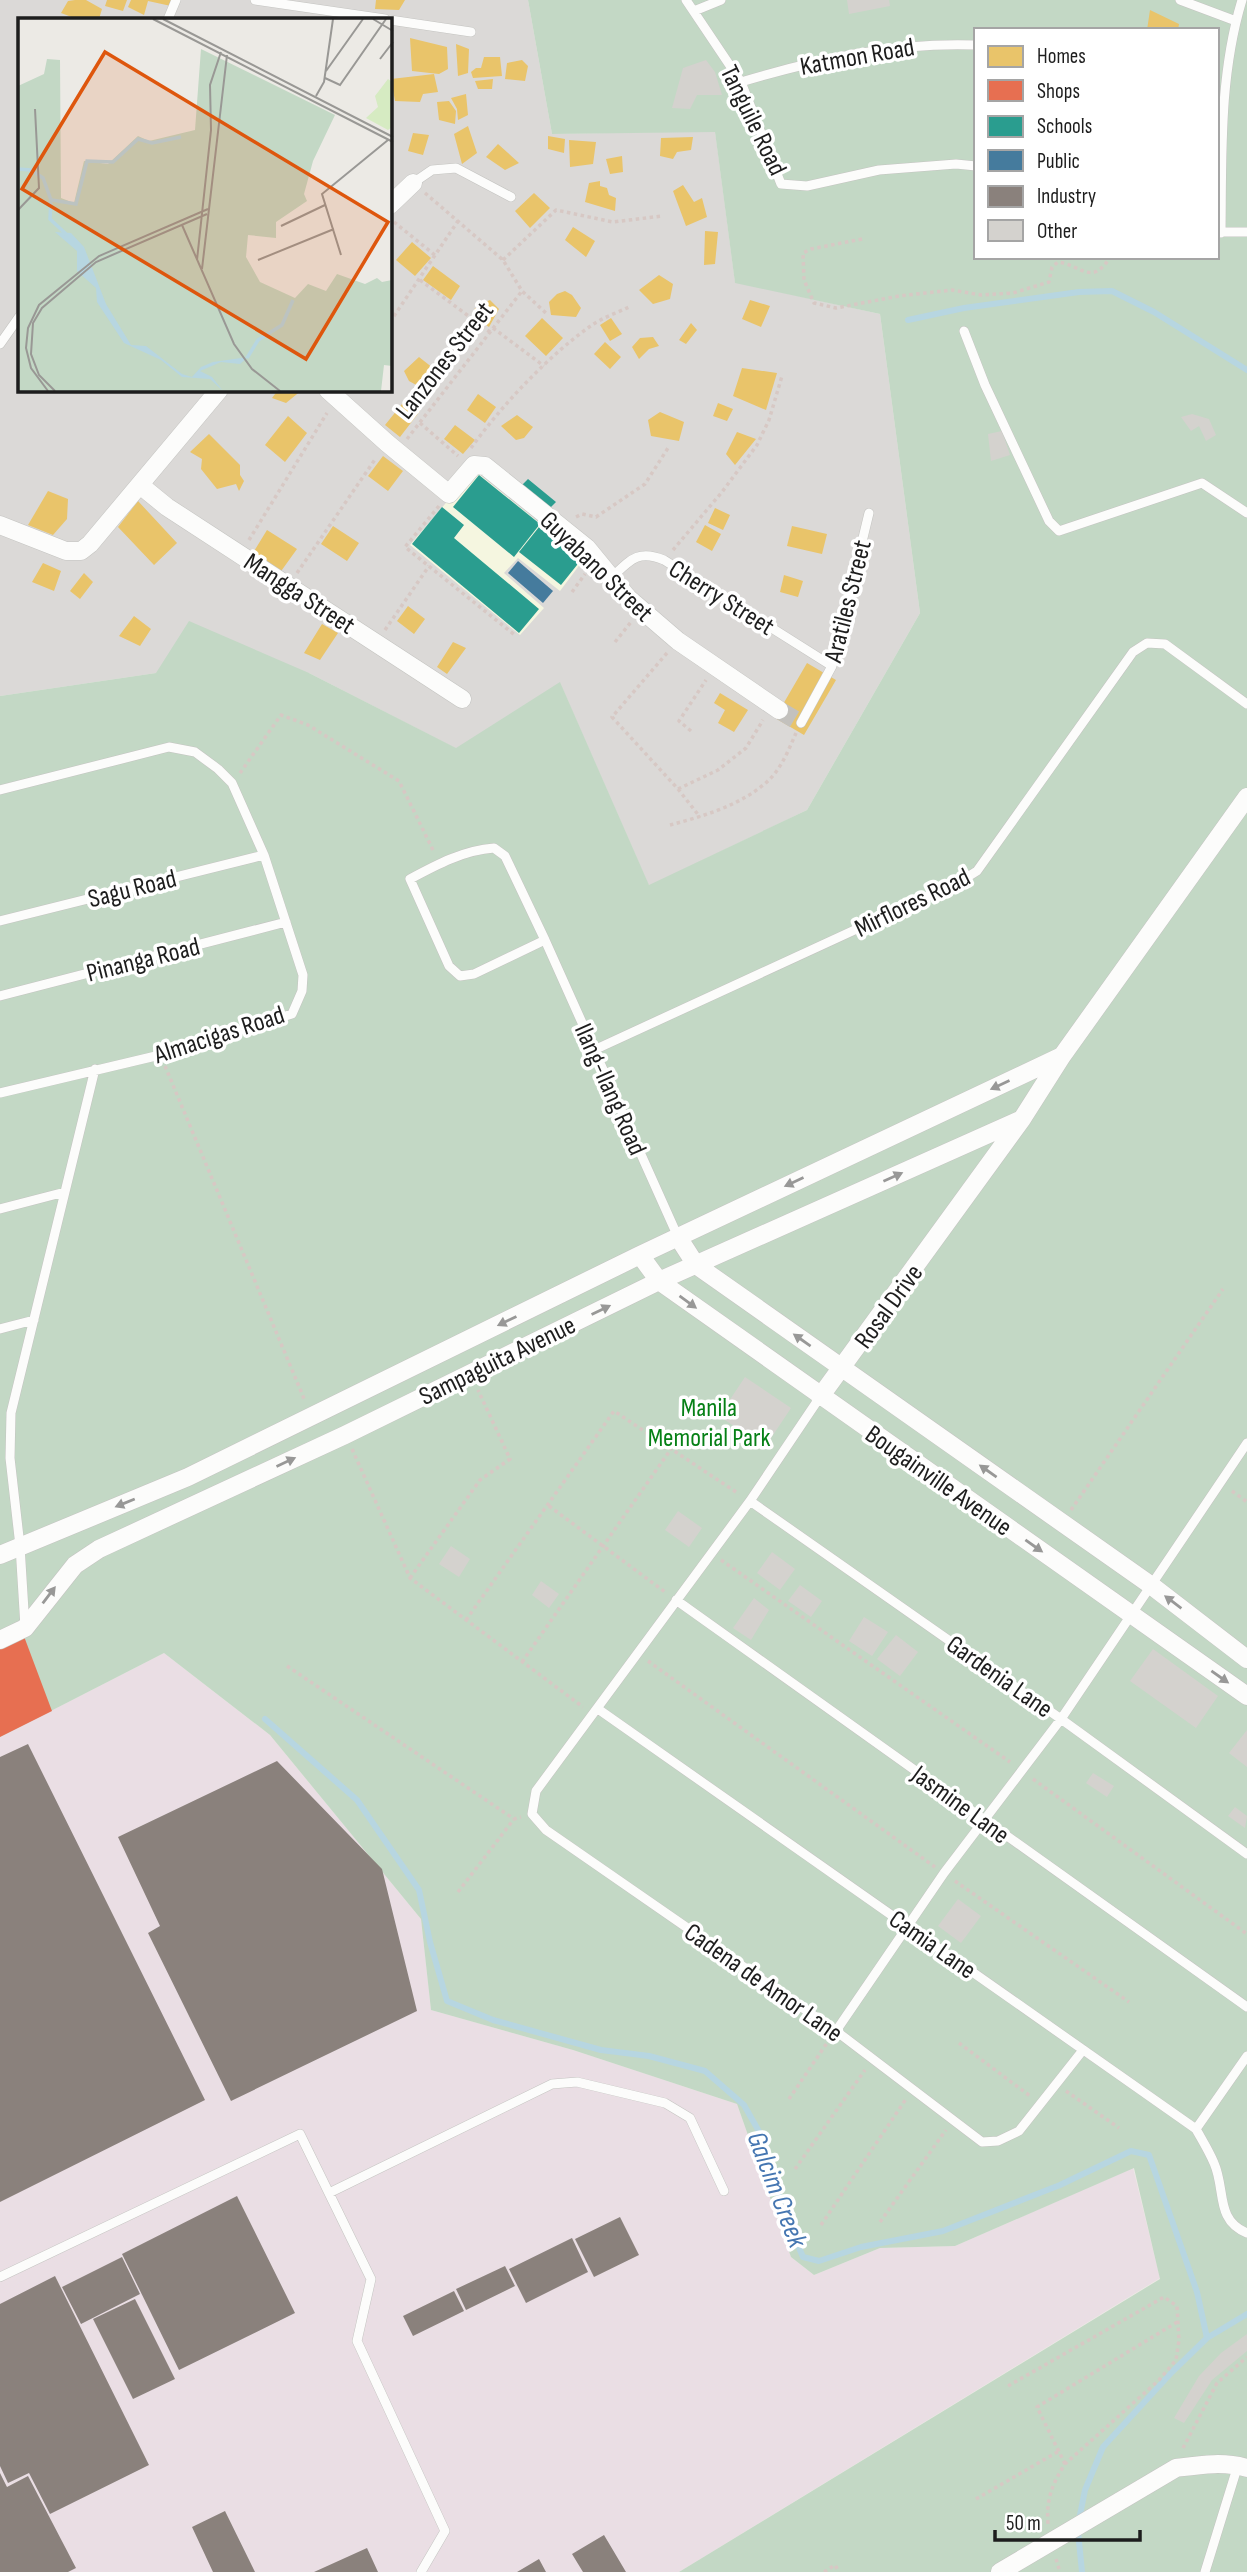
<svg xmlns="http://www.w3.org/2000/svg" width="1247" height="2572" viewBox="0 0 1247 2572" font-family="'Sofia Sans Condensed',sans-serif">
<rect width="100%" height="100%" fill="#eceae5"/>
<!-- residential -->
<path fill="#dbd9d7" fill-rule="evenodd" d="M0,0H528L552,134L715,131L735,282L880,314L920,613L807,810L649,886L560,683L457,749L309,673H156L0,696ZM19,19H390V390H19Z"/>
<!-- industrial -->
<path fill="#eadee4" d="M164,1653L270,1735L421,1919L431,2010L573,2050L737,2104L791,2257L814,2275L880,2248L955,2246L1133,2168L1160,2278L679,2572H0V1737Z"/>
<!-- education -->
<path fill="#f5f6e0" d="M474,470L584,559L560,591L518,558L504,573L544,608L520,635L410,545Z"/>
<!-- cemetery -->
<path fill="#c3d8c5" fill-rule="evenodd" d="M528,0H1247V2572H679L1160,2279L1134,2168L955,2246L880,2248L814,2275L791,2257L737,2104L573,2050L431,2010L421,1919L270,1735L164,1653L0,1737V696L156,673L189,621L309,673L456,748L560,682L649,885L807,810L920,613L880,314L735,283L715,132L552,134ZM976,30H1217V257H976Z"/>
<!-- homes -->
<path fill="#e9c46a" d="M75,0H86L102,9L99,19H77L61,13L68,1Z
M107,0H127L123,11L105,6Z
M131,0H172L171,6L148,1L144,15L128,7Z
M376,0H405L399,10L375,9Z
M1150,10L1179,24L1178,30H1147Z
M410,38L447,47L448,69L439,74L412,71Z
M456,44L469,49L468,73L458,76Z
M484,57H500L502,76L473,78L471,72L476,68H481Z
M522,60L528,66L525,81L505,79L507,63Z
M434,74L438,92L423,94L420,102L395,101L391,79Z
M493,79L492,89H478L475,81Z
M466,94L468,115L458,120L457,109L451,98Z
M449,101L456,111L455,124L439,120L437,102Z
M468,126L477,153L462,164L454,134Z
M413,133L429,135L423,155L408,151Z
M548,136L565,139L564,153L548,149Z
M693,137L691,150L677,152L673,159L660,156L661,138Z
M569,140L596,142L593,164L570,167Z
M498,144L519,163L505,170L486,157Z
M622,156L623,172L610,174L606,159Z
M600,181V186L607,188L609,195L616,198L615,211L585,202L589,183Z
M683,185L694,202L702,198L707,217L686,226L673,191Z
M534,193L550,208L530,228L515,211Z
M573,227L595,241L586,257L565,240Z
M705,231L718,232L715,264L704,265Z
M412,242L431,258L415,276L396,260Z
M433,266L460,286L451,300L423,280Z
M659,275L673,284L670,299L653,304L639,290Z
M565,291L572,295L581,308L576,317L551,315L549,302L557,294Z
M490,300L499,309L489,327L473,316L475,308H481L479,305Z
M750,300L770,306L761,327L742,319Z
M542,318L563,338L546,356L525,336Z
M611,318L622,334L610,341L600,325Z
M691,323L697,330L686,344L679,340Z
M653,337L659,346L649,349L639,359L632,347L640,338Z
M605,342L621,357L610,369L594,354Z
M419,357L433,368L418,386L409,381L404,371Z
M742,368L777,373L766,410L733,396Z
M278,390H302L286,403L272,398Z
M478,394L496,407L485,423L467,410Z
M406,399L420,411L400,437L385,425Z
M718,403L733,409L727,421L713,416Z
M660,412L684,422L679,441L651,436L648,420Z
M517,415L533,427L524,438L516,440L501,426Z
M288,416L307,433L285,462L265,445Z
M455,425L475,440L463,454L444,439Z
M737,432L756,439L735,465L726,454Z
M209,434L240,465V475L244,481L239,491L236,484L217,489L201,469L202,459L190,452Z
M383,456L403,471L388,491L368,476Z
M48,491L68,499L67,519L53,535L28,525Z
M138,501L177,543L154,565L118,527Z
M715,508L730,515L723,530L708,523Z
M705,525L721,534L712,551L696,542Z
M333,526L359,543L347,561L321,544Z
M792,526L827,534L822,554L787,546Z
M267,530L297,549L279,574L251,556Z
M43,563L61,571L54,591L32,582Z
M84,573L93,582L80,599L70,591Z
M784,575L803,581L798,597L780,592Z
M408,606L425,619L414,634L397,621Z
M134,616L151,629L140,646L119,636Z
M322,624L338,633L320,660L304,653Z
M453,642L466,648L447,674L437,667Z
M807,663L836,680L804,735L775,718Z
M720,693L748,710L734,732L718,723L725,710L714,703Z"/>
<!-- shops -->
<path fill="#e76f51" d="M22,1631L52,1711L0,1737V1643Z"/>
<!-- schools -->
<path fill="#2a9d8f" d="M479,475L540,524L514,557L453,507Z
M528,479L556,502L547,511L519,488Z
M442,507L464,525L454,538L539,609L519,633L412,544Z
M539,527L581,560L561,585L519,552Z"/>
<!-- public -->
<path fill="#457b9d" d="M518,561L553,591L543,603L508,573Z"/>
<!-- industry -->
<path fill="#8a817c" d="M28,1744L205,2100L0,2202V1757Z
M277,1761L382,1869L417,2011L231,2101L148,1933L160,1926L118,1837Z
M237,2196L295,2313L179,2370L122,2254Z
M620,2217L639,2255L594,2277L575,2239Z
M572,2238L588,2272L526,2303L509,2269Z
M122,2257L140,2294L81,2324L62,2287Z
M505,2266L515,2286L466,2310L456,2289Z
M55,2276L149,2465L50,2514L29,2473L8,2483L0,2466V2304Z
M454,2291L464,2311L413,2336L403,2316Z
M135,2299L175,2379L133,2399L93,2319Z
M0,2473L7,2487L28,2476L76,2568L68,2572H0Z
M225,2511L255,2572H213L192,2527Z
M604,2535L626,2572H583L572,2554Z
M367,2548L378,2572H314Z
M539,2559L546,2572H517Z"/>
<g fill="none" stroke-linecap="round" stroke-linejoin="round">
<!-- stream -->
<path stroke="#b7d6e1" stroke-width="6" d="M908,320L964,308L1079,292L1112,291L1154,312L1247,370
M265,1719L357,1800L419,1890L430,1942L447,2001L493,2020L601,2050L649,2056L705,2071L744,2105L765,2142L783,2211L803,2257L819,2261L861,2247L943,2231L1060,2185L1131,2151L1149,2155L1197,2292L1207,2338
M1079,2520L1085,2490L1103,2447L1172,2372L1207,2338L1247,2314
M1078,2531L1082,2572"/>
</g>
<!-- building -->
<path fill="#d4d2ce" d="M847,0H889L890,6L849,14Z
M706,60L715,72L722,95H697L690,109L672,108L683,68Z
M1192,414L1209,419L1216,435L1206,441L1199,426L1191,431L1181,417Z
M1002,431L1010,455L991,461L988,434Z
M745,1377L791,1408L765,1447L719,1416Z
M678,1511L702,1528L689,1547L665,1530Z
M451,1546L470,1559L459,1577L439,1564Z
M772,1552L795,1569L780,1590L757,1573Z
M541,1581L559,1594L549,1608L532,1595Z
M800,1585L822,1601L811,1617L788,1601Z
M754,1598L769,1610L751,1640L733,1628Z
M864,1617L888,1632L872,1656L849,1641Z
M896,1635L918,1652L900,1676L877,1659Z
M1153,1649L1218,1696L1196,1728L1130,1681Z
M1247,1730V1767L1229,1753Z
M1093,1773L1114,1786L1107,1797L1086,1783Z
M1235,1807L1247,1816L1245,1828L1228,1816Z
M958,1899L981,1916L961,1943L938,1926Z
M1247,2334V2351L1212,2380L1184,2423L1174,2418L1199,2376L1221,2353Z"/>
<g fill="none" stroke-linecap="round" stroke-linejoin="round">
<!-- street-tunnel -->
<path stroke="#c3c1bd" stroke-width="18" stroke-dasharray="18 9" stroke-linecap="butt" d="M779,710L801,723"/>
<!-- lane casing -->
<g stroke="#c4c4c1" stroke-width="10">
<path id="lane" d="M255,0L385,19
M686,0L741,82L781,184L807,186L879,170L956,164L976,166
M1180,0L1236,21
M694,11L721,0
M168,19L176,0
M390,20L471,32
M741,82C818,59 895,42 976,45
M413,183L432,170L456,168L511,197
M1217,232H1247
M1221,233C1222,154 1219,76 1242,0
M964,331L985,385L1049,521L1059,531L1202,483L1247,513
M0,344L19,317
M611,578C630,560 638,549 664,560L832,666
M801,723L832,666L869,513
M0,790L169,747L195,752L218,769L232,783L264,855L303,975L302,991L292,1014L160,1055L0,1093
M494,848L505,856L545,940L474,974L460,976L449,966L410,879C436,865 464,850 494,848Z
M0,921L264,855
M545,940L678,1237
M0,996L286,922
M594,1050L961,881L977,871L1133,652L1147,643L1165,644L1247,704
M0,1209L65,1192
M0,1329L34,1320
M820,1397L750,1501L536,1791L532,1814L546,1830L836,2031L982,2142L998,2141L1019,2131L1083,2050
M750,1501L1061,1719L1247,1854
M676,1600L1247,2007
M25,1627L20,1546L10,1458L11,1413L95,1069
M598,1709L1196,2129C1202,2140 1209,2151 1214,2163C1226,2190 1215,2220 1247,2233
M836,2031L944,1873L1061,1719L1247,1443
M1196,2129L1247,2056
M329,2193L552,2084L577,2082L665,2103L690,2118L724,2191
M0,2277L300,2134L371,2279L357,2341L445,2531L421,2572
M1205,2572L1238,2465"/>
</g>
<!-- street casing -->
<g stroke="#c4c4c1" stroke-width="19">
<path id="street" d="M390,205L413,183
M328,390L387,443L449,494L474,465L485,466L587,548L628,598L678,641L779,710
M140,485L167,507L462,699
M0,525L66,551H81L90,544L219,390
M678,1237L696,1265L1152,1586L1247,1659
M640,1255L659,1281L1247,1696
M820,1397L1022,1119L1062,1056L1247,797
M0,1555L188,1477L640,1255L1062,1056
M0,1640L25,1628L75,1565L99,1549L345,1435L659,1281L1022,1119
M1000,2572L1176,2468C1199,2465 1224,2461 1247,2468"/>
</g>
<!-- path -->
<path stroke="#d7c8c4" stroke-width="3.5" stroke-dasharray="3.5 3.5" stroke-linecap="butt" d="M425,193L503,260L522,291L547,314
M394,222L436,256
M862,239L811,249L803,253L804,280L814,303L836,308L899,296L952,290L981,295L1013,293L1049,282L1052,267L1058,262C1081,265 1092,287 1110,257
M503,260L556,210L613,222L662,216
M420,280L490,332
M390,322L458,221
M493,328L544,366
M420,423L458,456
M407,439L522,291
M471,448C502,405 549,355 592,325C604,317 619,312 631,306
M439,506L405,547L516,636
M576,517L582,514L596,517L645,484L668,448
M249,540L327,413
M673,550L722,492L757,445L769,420L782,376
M297,573L376,458
M572,592L585,574
M385,630L429,566
M615,642L631,622
M667,653L612,717L678,789L700,817
M691,731L679,721L706,680
M240,773L281,715L308,725L399,781L434,852
M678,789L718,770L746,748L763,720
M670,825C704,816 742,805 769,780C782,767 789,749 796,733
M165,1066L305,1401
M352,1449L410,1578L583,1707
M1232,1491L1247,1502
M549,1506L665,1592
M1071,1510L1223,1289
M721,1560L1010,1762
M410,1578L480,1480L510,1459L478,1390
M466,1620L614,1411L739,1494
M648,1661L935,1867
M522,1662L671,1449
M287,1666L514,1819L521,1817
M1033,1779L1247,1934
M955,1881L1129,2002
M458,1892L514,1819
M959,2043L1030,2096
M1066,2091L1119,2128
M789,2099L829,2040
M795,2169L865,2070
M880,2222L946,2130
M821,2225L906,2099
M1008,2386L1164,2297L1177,2306L1179,2340L1176,2360L1159,2380L1065,2464C1052,2484 1046,2500 1048,2524
M1183,2448L1217,2383L1247,2357
M1065,2464L1037,2407L1179,2321
M976,2499L1059,2451
M1056,2559L1060,2572
M824,2572L835,2565L839,2572"/>
<!-- lane -->
<use href="#lane" stroke="#fcfcfb" stroke-width="9"/>
<!-- street -->
<use href="#street" stroke="#fcfcfb" stroke-width="18"/>
</g>
<!-- one-way arrows -->
<defs><path id="oneway-solid" d="M-6-.8H1V-3.2L6.5 0L1 3.2V.8H-6Z" transform="scale(1.75)"/></defs>
<g fill="#989897">
<use href="#oneway-solid" transform="translate(1000 1085) rotate(155)"/>
<use href="#oneway-solid" transform="translate(893 1177) rotate(-24)"/>
<use href="#oneway-solid" transform="translate(794 1182) rotate(155)"/>
<use href="#oneway-solid" transform="translate(688 1302) rotate(36)"/>
<use href="#oneway-solid" transform="translate(601 1310) rotate(-26)"/>
<use href="#oneway-solid" transform="translate(507 1321) rotate(154)"/>
<use href="#oneway-solid" transform="translate(802 1340) rotate(-145)"/>
<use href="#oneway-solid" transform="translate(286 1462) rotate(-25)"/>
<use href="#oneway-solid" transform="translate(988 1471) rotate(-145)"/>
<use href="#oneway-solid" transform="translate(125 1503) rotate(158)"/>
<use href="#oneway-solid" transform="translate(1034 1546) rotate(35)"/>
<use href="#oneway-solid" transform="translate(49 1595) rotate(-53)"/>
<use href="#oneway-solid" transform="translate(1173 1602) rotate(-143)"/>
<use href="#oneway-solid" transform="translate(1220 1677) rotate(35)"/>
</g>
<g text-anchor="middle" stroke-width="7" stroke-linejoin="round" paint-order="stroke">
<!-- street labels -->
<g font-size="26" fill="#1d1d1d" stroke="#fff">
<text transform="translate(857 56) rotate(-10)" y="9">Katmon Road</text>
<text transform="translate(754 120) rotate(64)" y="9">Tanguile Road</text>
<text transform="translate(444 360) rotate(-52)" y="9">Lanzones Street</text>
<text transform="translate(597 566) rotate(44)" y="9">Guyabano Street</text>
<text transform="translate(300 593) rotate(33)" y="9">Mangga Street</text>
<text transform="translate(722 597) rotate(32)" y="9">Cherry Street</text>
<text transform="translate(847 601) rotate(-76)" y="9">Aratiles Street</text>
<text transform="translate(132 888) rotate(-14)" y="9">Sagu Road</text>
<text transform="translate(912 902) rotate(-26)" y="9">Mirflores Road</text>
<text transform="translate(143 959) rotate(-14)" y="9">Pinanga Road</text>
<text transform="translate(219 1034) rotate(-18)" y="9">Almacigas Road</text>
<text transform="translate(611 1089) rotate(66)" y="9">Ilang-Ilang Road</text>
<text transform="translate(888 1306) rotate(-54)" y="9">Rosal Drive</text>
<text transform="translate(497 1360) rotate(-26)" y="9">Sampaguita Avenue</text>
<text transform="translate(939 1480) rotate(35)" y="9">Bougainville Avenue</text>
<text transform="translate(1000 1676) rotate(35)" y="9">Gardenia Lane</text>
<text transform="translate(961 1804) rotate(36)" y="9">Jasmine Lane</text>
<text transform="translate(933 1944) rotate(35)" y="9">Camia Lane</text>
<text transform="translate(764 1982) rotate(35)" y="9">Cadena de Amor Lane</text>
</g>
<!-- park labels -->
<g font-size="26" fill="#068016" stroke="#fff">
<text x="709" y="1416">Manila<tspan x="709" dy="30">Memorial Park</tspan></text>
</g>
<!-- water labels -->
<g font-size="28" font-style="italic" fill="#4576b1" stroke="#fff">
<text transform="translate(778 2189) rotate(69)" y="10">Galcim Creek</text>
</g>
</g>
<!-- overview -->
<g transform="translate(18 18)">
<rect width="374" height="374" fill="#eceae5"/>
<path d="M370,61L375,65L374,109L370,112L348,100L360,89L357,78Z" fill="#d6ebc2"/>
<path d="M183,31L317,97L295,143L286,176L289,183L258,204V220L230,217L228,239L242,264L277,280L290,266L308,273L319,256L347,266L359,260L364,264L374,262V348L366,347L363,373H0V68L26,56L29,41L42,42L43,180L56,185L66,143L90,146L120,118L131,123L177,112Z" fill="#c3d8c5"/>
<path d="M37,214L53,215L66,229L88,286L113,327L128,328L164,356L174,359L183,349L195,344L230,339L222,346L203,344L182,353L194,359L205,373L192,361L164,359L143,342L106,325L79,284L78,270L59,253V233Z" fill="#b7d6e1"/>
<path fill="none" stroke="#b7d6e1" stroke-width="3.5" d="M0,151L13,152L25,160L33,182L32,201L48,216M34,182L58,186L69,143L95,144L120,121L134,125L163,119M229,340L240,322L264,307L275,282"/>
<path fill="none" stroke="#999895" stroke-width="2" d="M135,1L375,124M145,1L375,119M355,1L375,13M362,41L375,24M308,53L345,1M307,60L322,67L368,1M298,78L306,64L315,1M0,105V139M0,192L21,170L17,91M164,207L216,326L234,351L262,373M263,208L307,187M323,237L304,176L370,122M179,242L193,112L192,67L203,34M240,242L316,211M184,251L209,37M30,373L13,350L8,330L10,310L21,287L81,238L190,191M37,373L21,357L13,336L15,305L24,290L78,244L189,196"/>
<path fill="#de560d" fill-opacity="0.15" stroke="#de560d" stroke-width="3.5" d="M87,34L370,204L288,341L4,171Z"/>
<rect width="374" height="374" fill="none" stroke="#1d1d1d" stroke-width="3.5"/>
</g>
<!-- legend -->
<rect x="974" y="28" width="245" height="231" fill="#ffffff" stroke="#a5a5a5" stroke-width="2"/>
<rect x="988" y="46" width="35" height="21" fill="#e9c46a" stroke="#a5a5a5" stroke-width="2"/>
<text x="1037" y="63" font-size="21" fill="#1d1d1d">Homes</text>
<rect x="988" y="80" width="35" height="21" fill="#e76f51" stroke="#a5a5a5" stroke-width="2"/>
<text x="1037" y="98" font-size="21" fill="#1d1d1d">Shops</text>
<rect x="988" y="116" width="35" height="21" fill="#2a9d8f" stroke="#a5a5a5" stroke-width="2"/>
<text x="1037" y="133" font-size="21" fill="#1d1d1d">Schools</text>
<rect x="988" y="150" width="35" height="21" fill="#457b9d" stroke="#a5a5a5" stroke-width="2"/>
<text x="1037" y="168" font-size="21" fill="#1d1d1d">Public</text>
<rect x="988" y="186" width="35" height="21" fill="#8a817c" stroke="#a5a5a5" stroke-width="2"/>
<text x="1037" y="203" font-size="21" fill="#1d1d1d">Industry</text>
<rect x="988" y="220" width="35" height="21" fill="#d4d2ce" stroke="#a5a5a5" stroke-width="2"/>
<text x="1037" y="238" font-size="21" fill="#1d1d1d">Other</text>
<!-- scale -->
<path d="M995 2530v10h145v-10" fill="none" stroke="#1d1d1d" stroke-width="3.5"/>
<text x="1006" y="2530" font-size="21" fill="#1d1d1d" stroke="#ffffff" stroke-width="5" paint-order="stroke">50 m</text>
</svg>
